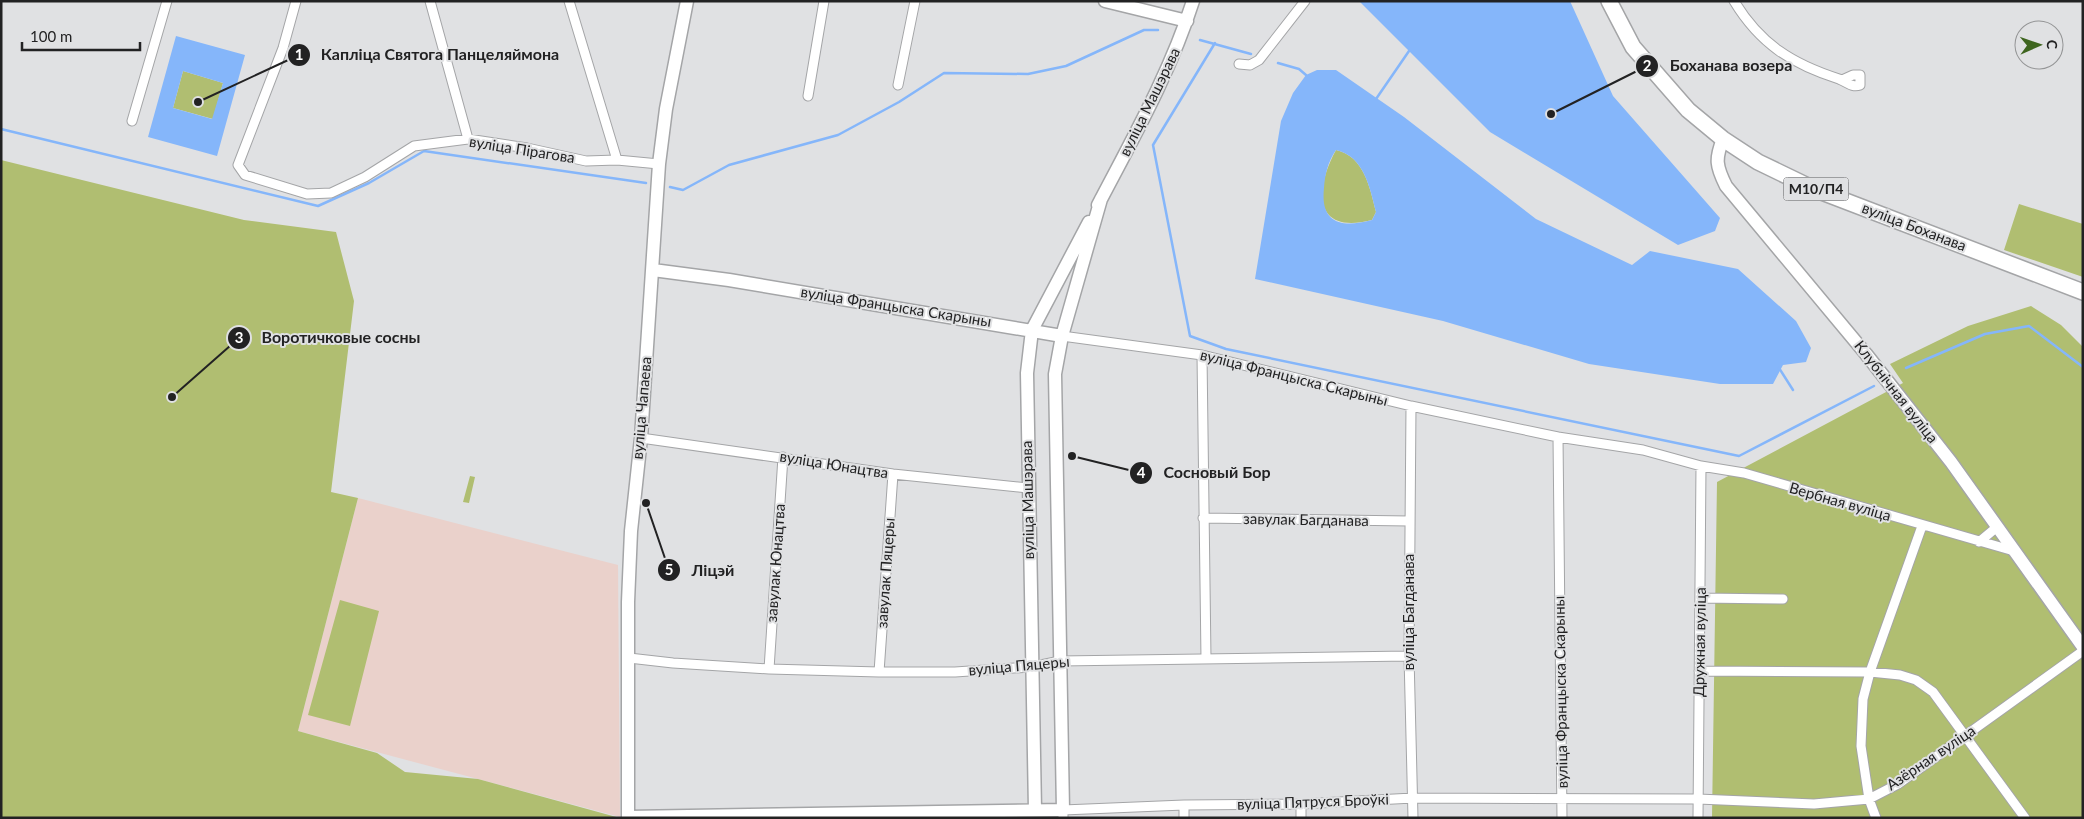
<svg xmlns="http://www.w3.org/2000/svg" width="2084" height="819" viewBox="0 0 2084 819" font-family="Lato,sans-serif">
<rect width="100%" height="100%" fill="#e0e1e3"/>
<!-- education -->
<path fill="#ead1cb" d="M358,498L618,565L620,817L298,731Z"/>
<!-- green -->
<path fill="#b0be71" d="M183,71L223,83L213,119L173,108Z
M1336,150C1364,156 1370,188 1376,212L1372,220C1313,235 1314,190 1336,150Z
M1,160L244,220L336,232L354,301L331,492L358,498L298,731L377,753L405,772L478,779L620,818H1Z
M2019,204L2083,224V277L2004,250Z
M2031,306L2061,325L2083,347V818H1712L1717,482L1903,383L1890,364L1968,326Z
M470,476L475,477L469,503L463,502Z
M340,600L379,611L350,726L308,715Z"/>
<!-- water -->
<path fill="#85b6fa" fill-rule="evenodd" d="M1359,1H1570L1613,96L1720,218L1715,231L1678,245L1490,132Z
M176,36L245,55L217,156L148,137ZM183,71L223,83L212,119L173,108Z
M1317,70H1336L1404,117L1536,219L1632,265L1650,251L1738,269L1796,321L1811,348L1806,362L1783,365L1773,384H1720L1589,364L1443,321L1255,279L1281,121L1293,93L1306,75ZM1336,150C1364,156 1370,188 1376,212L1372,220C1342,228 1320,224 1324,188C1325,174 1328,162 1336,150Z"/>
<g fill="none" stroke-linecap="round" stroke-linejoin="round">
<!-- stream -->
<path stroke="#85b6fa" stroke-width="2.5" d="M1200,40L1251,54
M1215,43L1153,145L1190,336L1226,349L1739,456L1874,386
M1278,63L1299,69L1306,75
M1376,99L1409,51
M1,129L318,206L369,183L424,151L646,183
M670,187L683,190L729,165L838,135L899,102L944,73L1028,74L1066,66L1144,30H1158
M1779,368L1793,390
M1906,368L1985,334L2029,326L2083,367"/>
<!-- street casing -->
<g stroke="#a4a5a7" stroke-width="11">
<path id="street" d="M296,1L283,48L238,165L245,175L307,194L331,193L365,177L414,146L468,139L527,148L586,161L617,160
M430,1L468,139
M569,1L617,160L659,164
M1734,1C1760,44 1792,64 1839,79C1847,82 1852,88 1860,85V75H1853L1842,80
M1239,64L1250,65L1259,60L1305,1
M898,85L915,1
M808,96L824,1
M132,121L167,1
M1062,336L1202,355L1411,406L1558,437L1562,818
M1202,355L1206,659
M1411,406L1409,656L1413,818
M1558,437L1643,450L1701,466L1744,473L2014,551
M641,438L893,474L1028,488
M1203,518L1409,521
M1979,542L1997,527
M1700,598L1783,599
M629,658L673,663L769,669L879,672H955L1031,667L1060,661L1409,656
M769,669L783,457
M1699,671L1870,672L1900,675L1916,680L1933,692L2025,818
M879,672L893,474
M1063,818V810L1184,805L1301,804L1413,798L1698,799L1814,804L1869,799L1898,784L2083,651
M1184,818V805
M1301,818V804
M1698,818L1701,466
M1876,818L1869,799L1861,746L1863,699L1870,672L1922,526"/>
</g>
<!-- secondary casing -->
<g stroke="#a4a5a7" stroke-width="15">
<path id="secondary" d="M1105,1L1187,21
M1723,139C1715,159 1716,166 1726,186L1866,354L1951,462L2083,647
M1098,205C1133,138 1170,73 1193,1
M653,270L729,280L1062,336
M1035,810L1027,373L1032,330L1089,222
M628,817L1063,810L1055,374L1062,336L1101,199
M628,818V602L631,531L641,438L659,164L666,109L687,1"/>
</g>
<!-- primary casing -->
<g stroke="#a4a5a7" stroke-width="18">
<path id="primary" d="M1609,1L1633,47L1688,110L1723,139L1758,162L1814,189L2083,292"/>
</g>
<!-- street -->
<use href="#street" stroke="#fff" stroke-width="9"/>
<!-- secondary -->
<use href="#secondary" stroke="#fff" stroke-width="12"/>
<!-- primary -->
<use href="#primary" stroke="#fff" stroke-width="15"/>
</g>
<g text-anchor="middle" stroke-width="4" stroke-linejoin="round" paint-order="stroke">
<!-- shield labels -->
<rect fill="#e0e1e3" stroke="#5b5b5d" stroke-width="1" x="1783.5" y="177.5" width="65" height="23" rx="4"/>
<g font-size="14" font-weight="bold" fill="#222223">
<text x="1816" y="194">М10/П4</text>
</g>
<!-- street labels -->
<g font-size="15" fill="#222223" stroke="#e0e1e3">
<text transform="translate(1150 102) rotate(-64)" y="5">вуліца Машэрава</text>
<text transform="translate(522 150) rotate(9)" y="5">вуліца Пірагова</text>
<text transform="translate(1914 227) rotate(21)" y="5">вуліца Боханава</text>
<text transform="translate(896 307) rotate(9)" y="5">вуліца Францыска Скарыны</text>
<text transform="translate(1294 378) rotate(14)" y="5">вуліца Францыска Скарыны</text>
<text transform="translate(1896 392) rotate(52)" y="5">Клубнічная вуліца</text>
<text transform="translate(642 408) rotate(-85)" y="5">вуліца Чапаева</text>
<text transform="translate(834 465) rotate(9)" y="5">вуліца Юнацтва</text>
<text transform="translate(1028 500) rotate(-91)" y="5">вуліца Машэрава</text>
<text transform="translate(1840 502) rotate(16)" y="5">Вербная вуліца</text>
<text transform="translate(1306 520) rotate(1)" y="5">завулак Багданава</text>
<text transform="translate(776 563) rotate(-86)" y="5">завулак Юнацтва</text>
<text transform="translate(886 573) rotate(-86)" y="5">завулак Пяцеры</text>
<text transform="translate(1409 612) rotate(-90)" y="5">вуліца Багданава</text>
<text transform="translate(1700 642) rotate(-89)" y="5">Дружная вуліца</text>
<text transform="translate(1019 666) rotate(-5)" y="5">вуліца Пяцеры</text>
<text transform="translate(1561 692) rotate(-91)" y="5">вуліца Францыска Скарыны</text>
<text transform="translate(1931 758) rotate(-34)" y="5">Азёрная вуліца</text>
<text transform="translate(1313 802) rotate(-2)" y="5">вуліца Пятруся Броўкі</text>
</g>
</g>
<!-- callouts -->
<path fill="none" stroke="#222223" stroke-width="2" d="M198 102L299 55M1551 114L1647 66M172 397L239 338M1072 456L1141 473M646 503L669 570"/>
<g fill="#222223" stroke="#e0e1e3" stroke-width="2">
<circle cx="198" cy="102" r="5"/>
<circle cx="1551" cy="114" r="5"/>
<circle cx="172" cy="397" r="5"/>
<circle cx="1072" cy="456" r="5"/>
<circle cx="646" cy="503" r="5"/>
<circle cx="299" cy="55" r="12"/>
<circle cx="1647" cy="66" r="12"/>
<circle cx="239" cy="338" r="12"/>
<circle cx="1141" cy="473" r="12"/>
<circle cx="669" cy="570" r="12"/>
</g>
<g font-size="15" text-anchor="middle" font-weight="bold" fill="#fff">
<text x="299" y="60">1</text>
<text x="1647" y="71">2</text>
<text x="239" y="343">3</text>
<text x="1141" y="478">4</text>
<text x="669" y="575">5</text>
</g>
<g font-size="16" text-anchor="middle" font-weight="bold" fill="#222223" stroke="#e0e1e3" stroke-width="4" stroke-linejoin="round" paint-order="stroke">
<text x="440" y="60">Капліца Святога Панцеляймона</text>
<text x="1731" y="71">Боханава возера</text>
<text x="341" y="343">Воротичковые сосны</text>
<text x="1217" y="478">Сосновый Бор</text>
<text x="713" y="576">Ліцэй</text>
</g>
<!-- border -->
<rect width="2084" height="819" fill="none" stroke="#222223" stroke-width="5"/>
<!-- north arrow -->
<g transform="translate(2039 45) rotate(88)"><circle r="24" fill="#e0e1e3" stroke="#949596"/>
<path d="M0-4L9 19L0 12L-9 19Z" fill="#3e651f"/>
<text y="-8" font-size="14" font-weight="bold" text-anchor="middle" fill="#222223">С</text>
</g>
<!-- scale -->
<path d="M22 42v8h118v-8" fill="none" stroke="#222223" stroke-width="2.5"/>
<text x="30" y="42" font-size="15" fill="#222223" stroke="#e0e1e3" stroke-width="4" paint-order="stroke">100 m</text>
</svg>
